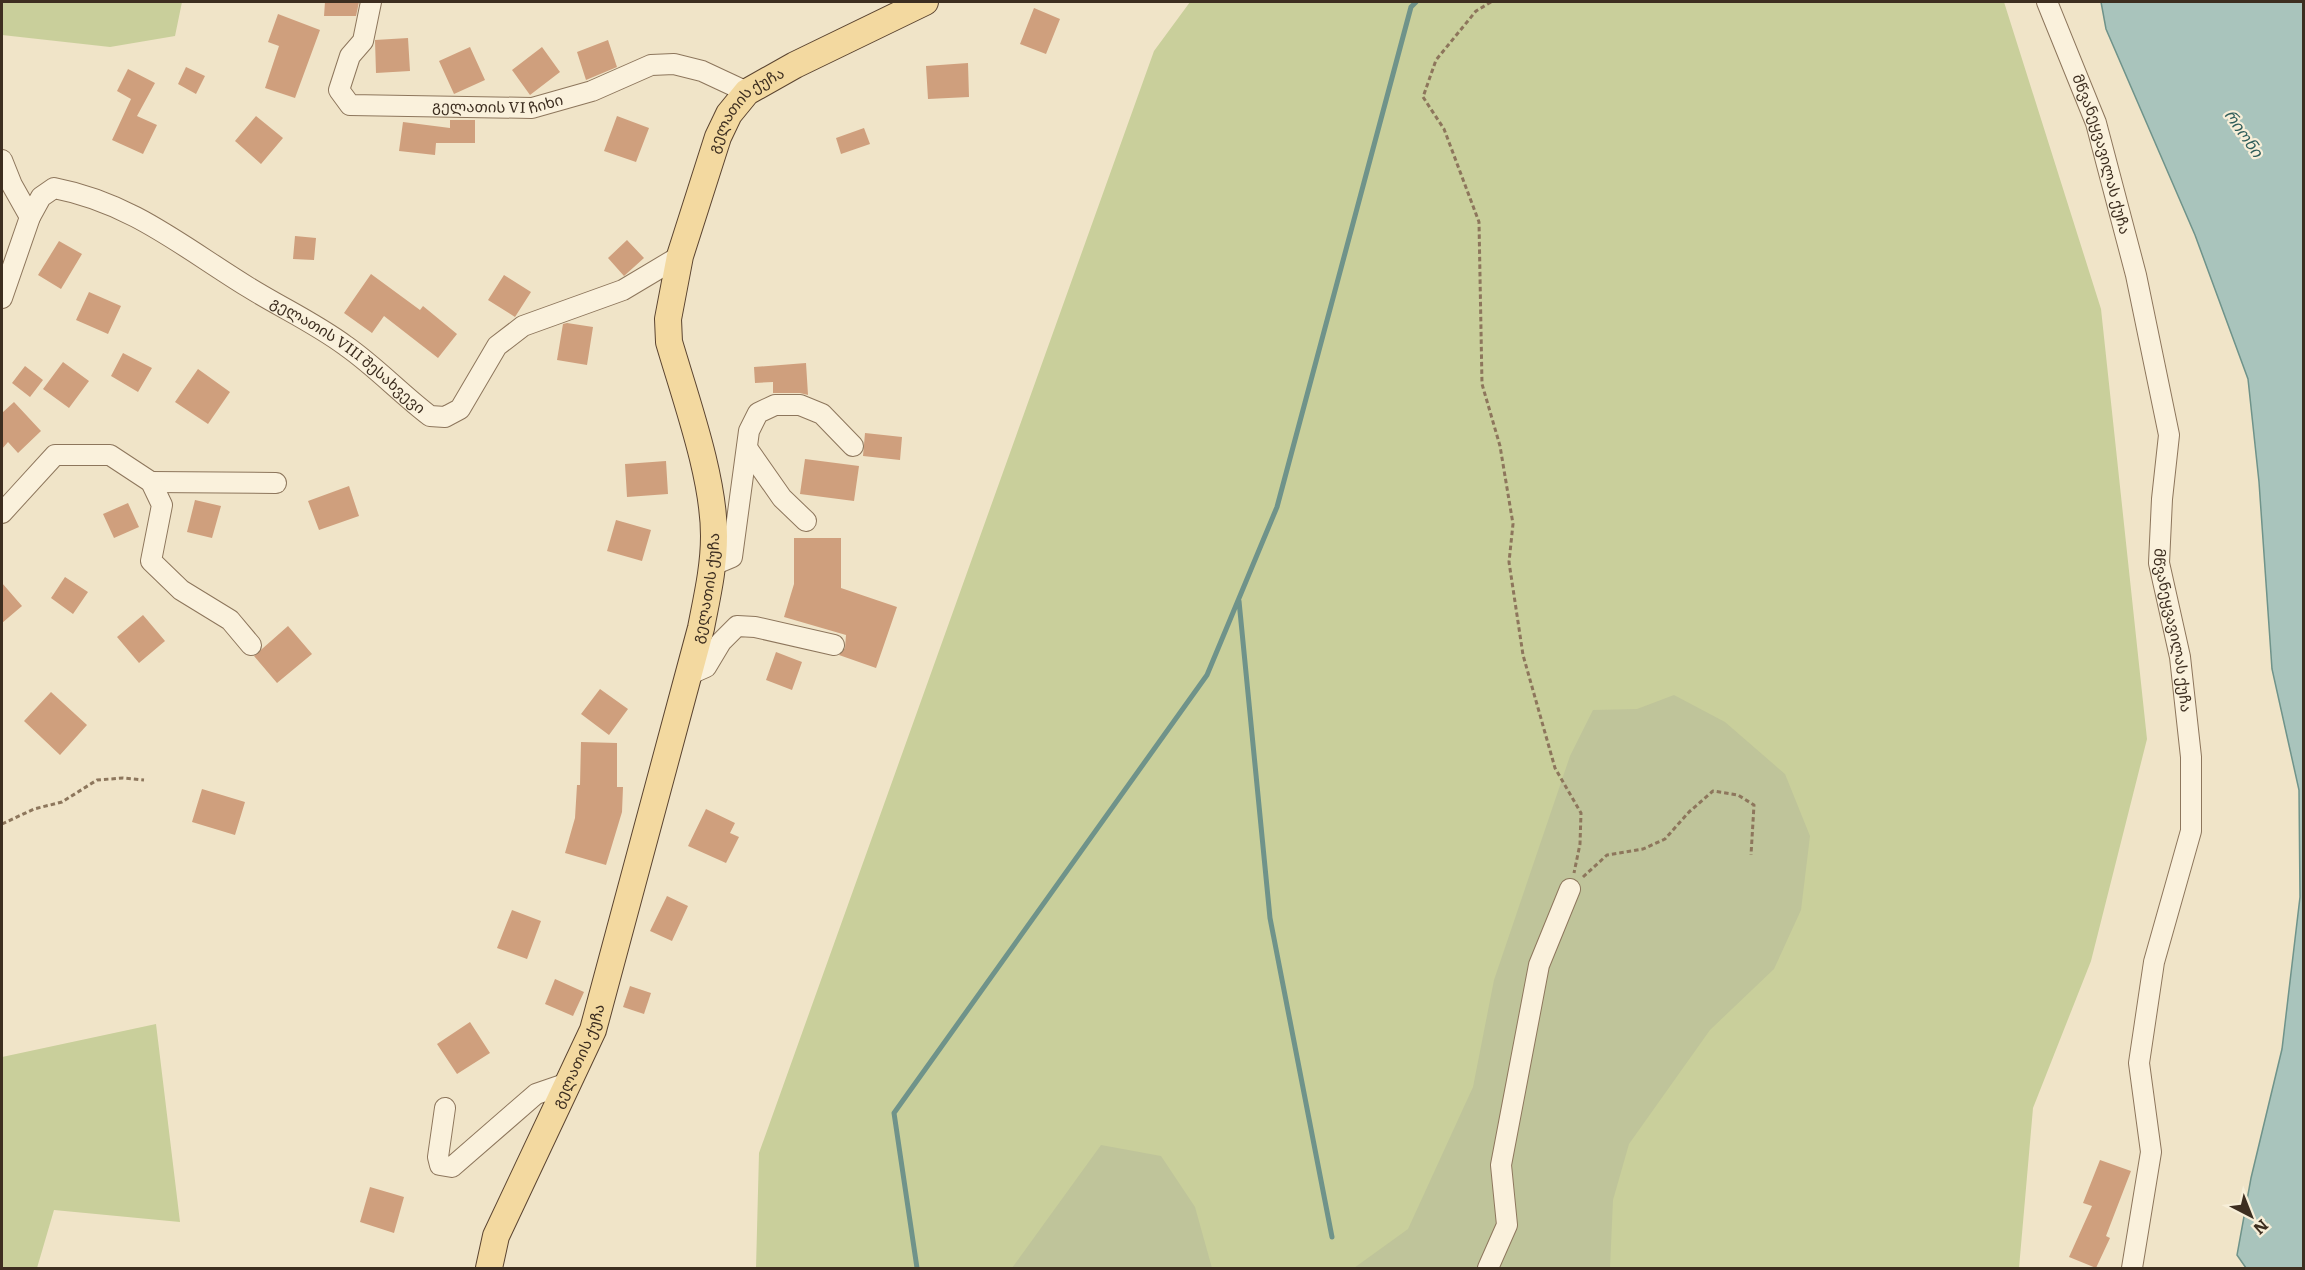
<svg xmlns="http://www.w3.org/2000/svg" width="2305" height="1270" viewBox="0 0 2305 1270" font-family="Literata,'Noto Sans Georgian',serif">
<rect width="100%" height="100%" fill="#f0e4c8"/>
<!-- green -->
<path fill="#c9cf9b" d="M2,2H182L175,36L110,47L2,35Z
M1190,2H2004L2101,309L2147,739L2091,961L2033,1108L2019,1268H756L759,1153L1154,51Z
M156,1024L180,1222L54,1210L37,1268H2V1057Z"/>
<!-- cemetery -->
<path fill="#bfc49a" d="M1674,695L1725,722L1785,774L1810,836L1801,910L1774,969L1710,1030L1629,1144L1613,1200L1610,1268H1354L1408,1229L1473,1087L1494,980L1570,756L1593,710L1637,709Z
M1101,1145L1161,1156L1195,1207L1212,1268H1012Z"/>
<!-- water -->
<path fill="#a9c4bc" stroke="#6f938a" stroke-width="1.5" d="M2101,2H2303V1268H2246L2237,1255L2251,1178L2282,1049L2300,897L2299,790L2272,669L2259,482L2248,379L2195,235L2106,29Z"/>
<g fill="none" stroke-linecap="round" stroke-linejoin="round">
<!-- stream -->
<path stroke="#6f938a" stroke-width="5" d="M1239,601L1270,918L1332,1237
M917,1268L894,1113L1207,675L1277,507L1411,7L1416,2"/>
</g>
<!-- building -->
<path fill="#cf9f7d" d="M325,2H359L356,16H324Z
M1034,8L1060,19L1046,54L1020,44Z
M278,14L320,30L295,98L265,88L279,46L268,42Z
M408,38L410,71L376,73L375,40Z
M608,40L617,67L586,80L577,52Z
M470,47L485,80L454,94L439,61Z
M542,47L560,72L530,95L512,70Z
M968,63L969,97L928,99L926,66Z
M186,67L205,76L196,94L178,84Z
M128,69L155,83L137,116L157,125L143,154L112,140L131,99L117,91Z
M256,116L283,138L261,164L235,141Z
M617,116L649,128L636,162L604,151Z
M450,120H475V143H436L435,155L399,151L403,122L450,128Z
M864,128L870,144L841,154L836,138Z
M295,236L316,238L314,260L293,259Z
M627,240L644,258L624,276L608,258Z
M59,241L82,254L61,289L38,275Z
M371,274L420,310L423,306L457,334L438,358L384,316L372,333L344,313Z
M504,275L531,292L515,317L488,300Z
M89,292L121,306L108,334L76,320Z
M567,323L593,327L587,365L557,360L563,324Z
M123,353L152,368L138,392L111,376Z
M63,362L89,381L69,408L43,389Z
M806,363L808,395L800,393H773V382L755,383L754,367Z
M25,366L43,380L30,397L12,383Z
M198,369L230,392L208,424L175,402Z
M14,402L41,431L18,453L8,442L2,449V413Z
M865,433L902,437L900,460L863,456Z
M805,459L859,466L854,501L800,494Z
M666,461L668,494L627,497L625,464Z
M349,486L359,516L319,530L308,501Z
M195,500L221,506L212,538L187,532Z
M128,503L139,527L114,538L103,514Z
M616,520L651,530L642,561L607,551Z
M794,538H841V588L897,607L876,668L839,655L845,648L846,635L784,617L794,584Z
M65,577L88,592L73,614L51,598Z
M2,583L22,606L2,623Z
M143,615L165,641L139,663L117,637Z
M288,626L312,654L277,683L254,656Z
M776,652L802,662L792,690L766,680Z
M600,689L628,709L609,735L581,714Z
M51,692L87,725L60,755L24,721Z
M581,742L617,743V787H623L622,812L606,865L565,853L575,818L577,785H580Z
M202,789L245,802L235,835L192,822Z
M706,809L735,823L730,833L739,837L726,863L688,846Z
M667,896L688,906L672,941L650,931Z
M512,910L541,921L527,959L497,948Z
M555,979L584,992L573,1016L545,1004Z
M630,986L651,993L644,1014L623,1007Z
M470,1022L490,1053L457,1074L437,1044Z
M2100,1160L2131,1171L2106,1236L2110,1238L2096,1268L2069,1257L2092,1206L2083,1203Z
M370,1187L404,1197L394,1233L360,1222Z"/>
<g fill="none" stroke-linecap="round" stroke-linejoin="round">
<!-- minor casing -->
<g stroke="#8d765c" stroke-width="22">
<g id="minor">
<path id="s1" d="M371,2L363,41L350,56L339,90L350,105L532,108L592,91L651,65L674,64L702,71L747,92"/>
<path id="s2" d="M2047,2L2096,123L2136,275L2169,435L2162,499L2159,563L2180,657L2191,757V831L2154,962L2139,1063L2151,1152L2132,1268"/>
<path d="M2,160L12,185L30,217"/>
<path id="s3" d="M2,298L30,217L41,197L54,188C132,203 183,247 248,287C280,307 315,323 346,346C376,367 401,394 430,416L445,417L460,409L497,346L523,326L623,290L680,256"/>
<path d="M747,448L782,498L806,521"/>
<path d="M151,482L276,483"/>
<path d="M2,513L55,455H110L151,482L162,505L151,561L181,590L230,620L251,645"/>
<path d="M713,565L732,557L749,431L758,413L775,405H800L822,414L853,446"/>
<path d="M688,675L706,667L721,642L737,626L755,627L834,645"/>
<path d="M445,1108L438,1157L440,1165L452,1167L536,1094L568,1083"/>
<path d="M1488,1268L1507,1225L1501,1165L1539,965L1570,889"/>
</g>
</g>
<!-- major casing -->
<g stroke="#5b4430" stroke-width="28">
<g id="major">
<path id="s4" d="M489,1268L496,1236L593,1030L701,628C707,597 714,567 714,536C714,477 686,400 669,342L668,319L680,256L718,137L729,114L747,92L795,65L925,2"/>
</g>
</g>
<!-- path -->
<path stroke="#8d765c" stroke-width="3" stroke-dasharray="4.5 3" stroke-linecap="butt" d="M1491,2L1476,11L1436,60L1423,97L1444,129L1479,222L1482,384L1500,446L1513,524L1509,562L1523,655L1555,768L1581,813L1580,844L1574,873
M2,824L34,809L62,802L97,780L123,778L144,780
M1583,877L1607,855L1643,849L1665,839L1689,812L1713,791L1738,795L1754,805L1751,855"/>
<!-- minor -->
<use href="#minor" stroke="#faf1dc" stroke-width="20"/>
<!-- major -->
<use href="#major" stroke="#f3d9a0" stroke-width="26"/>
</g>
<g text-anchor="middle" stroke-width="4.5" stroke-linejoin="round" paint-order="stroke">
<!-- street labels -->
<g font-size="15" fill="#3d2e20" stroke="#f7eed8">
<text dy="5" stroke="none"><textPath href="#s1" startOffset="262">გელათის VI ჩიხი</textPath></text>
<text dy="5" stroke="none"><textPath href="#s4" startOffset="1221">გელათის ქუჩა</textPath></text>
<text dy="5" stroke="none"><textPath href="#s2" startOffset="162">მწვანეყვავილას ქუჩა</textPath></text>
<text dy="5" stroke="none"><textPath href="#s3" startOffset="465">გელათის VIII შესახვევი</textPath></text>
<text dy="5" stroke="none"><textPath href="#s4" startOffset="717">გელათის ქუჩა</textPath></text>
<text dy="5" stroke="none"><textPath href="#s2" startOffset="648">მწვანეყვავილას ქუჩა</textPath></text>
<text dy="5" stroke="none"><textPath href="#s4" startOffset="231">გელათის ქუჩა</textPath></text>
</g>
<!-- water labels -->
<g font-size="16" font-style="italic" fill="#2f5d5a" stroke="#f7eed8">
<text transform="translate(2244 133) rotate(55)" y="6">რიონი</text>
</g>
</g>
<!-- border -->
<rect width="2305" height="1270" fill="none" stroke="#3d2e20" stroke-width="6"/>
<!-- north arrow -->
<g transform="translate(2251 1216) rotate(138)" stroke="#f7eed8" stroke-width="4.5" paint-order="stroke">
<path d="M0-4.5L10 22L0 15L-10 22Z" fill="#3d2e20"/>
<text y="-9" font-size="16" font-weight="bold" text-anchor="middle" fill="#3d2e20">N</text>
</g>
</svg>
